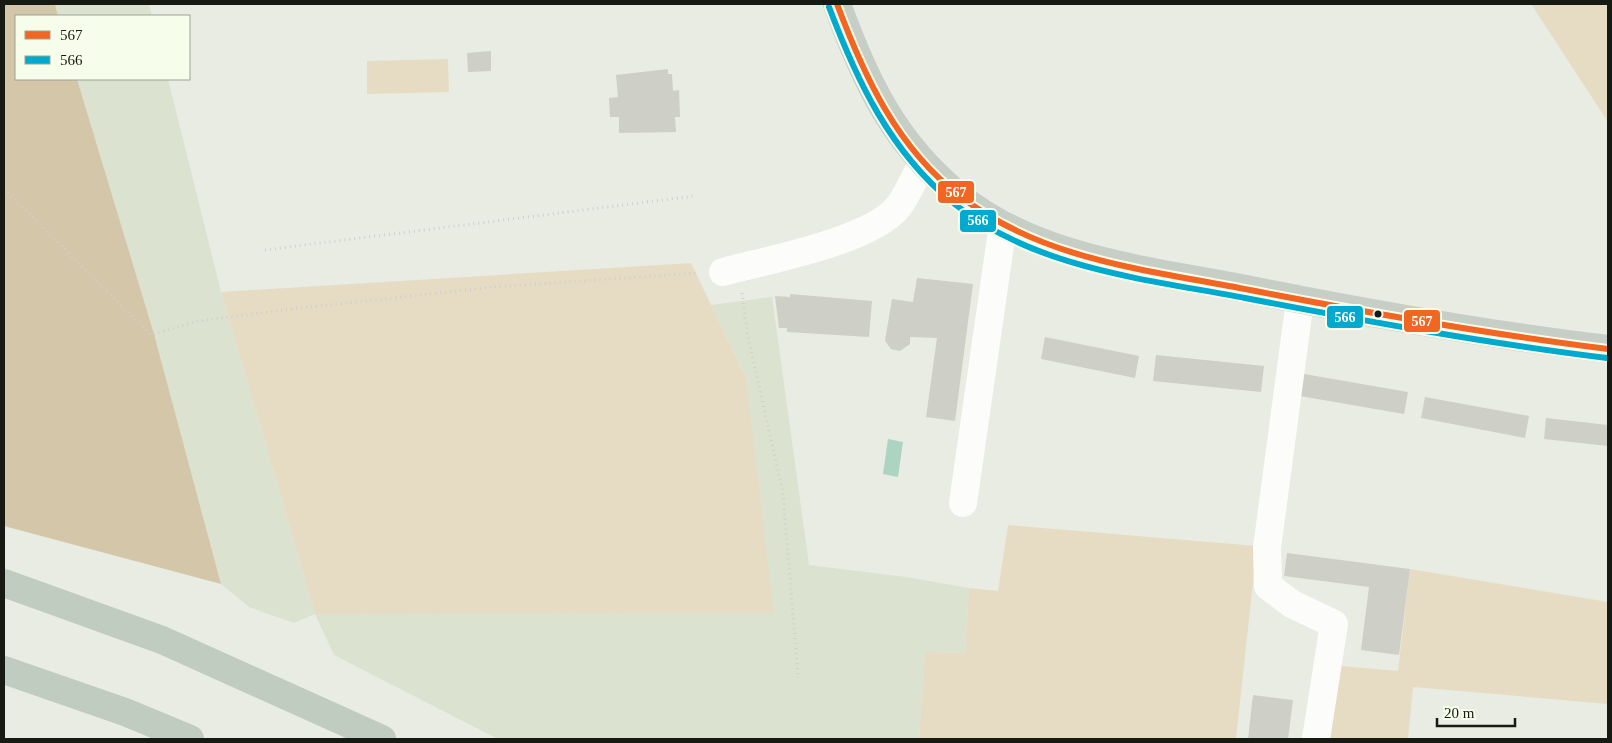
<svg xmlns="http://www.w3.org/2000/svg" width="1612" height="743" viewBox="0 0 1612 743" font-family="'Times New Roman',serif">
<rect width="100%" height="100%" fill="#e9ece2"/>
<!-- built -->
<path fill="#dce2d0" d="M55,4H149L152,16H58Z
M77,79H168L221,292L315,614L746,378L711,305L772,297L809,565L906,577L969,588L965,653L925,652L919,739H498L334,655L315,614L294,623L249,607L221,584L154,334Z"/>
<!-- green -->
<path fill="#e6dcc4" d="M1531,4H1608V122Z
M448,59L449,92L367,94V61Z
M691,263L746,378L774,613L315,614L221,292Z
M1008,525L1257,546L1236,739H919L925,652L965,653L969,588L998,591Z
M1410,569L1608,602V704L1413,687L1408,739H1327L1341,666L1398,671Z"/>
<!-- forest -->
<path fill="#d4c6a9" d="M4,4H55L58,16H16V79H77L154,334L221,584L4,526Z"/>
<!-- water -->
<path fill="#acd4c1" d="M888,439L903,442L898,477L883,474Z"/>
<!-- building -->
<path fill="#cecfc6" d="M491,51V71L468,72L467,53Z
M668,69V74H672L673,91L679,90L680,117H675L676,132L619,133V117H610L609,98L618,97L616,75Z
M917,278L973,284L955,421L926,417L937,338L910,337V344L900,351L891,349L885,341L892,299L913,302Z
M790,294L872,301L869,337L787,332V328H779L775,296L790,297Z
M1045,337L1139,356L1135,378L1041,359Z
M1156,355L1264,366L1261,392L1153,381Z
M1304,374L1408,392L1404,414L1300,396Z
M1425,397L1529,416L1525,438L1421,418Z
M1546,418L1608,425V446L1544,439Z
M1287,553L1410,569L1399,655L1361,650L1369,587L1284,576Z
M1253,695L1293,700L1288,739H1248Z"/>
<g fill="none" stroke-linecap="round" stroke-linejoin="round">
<!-- path -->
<path stroke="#cfcfcd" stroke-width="3" stroke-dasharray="1 4" stroke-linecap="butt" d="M4,189L151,335L198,321L292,309L493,287L697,273
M265,250L694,196
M742,293L748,337L783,493L798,675"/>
<!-- minor -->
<path stroke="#fcfcfb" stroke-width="28" d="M723,272C767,260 871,241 898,207C908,194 915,176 923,162
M1300,300L1267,548L1268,586L1292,604L1334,624L1316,739
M963,503L1003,224"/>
<!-- major -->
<path stroke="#c6cec6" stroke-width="28" d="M837,4C865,81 894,143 959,196C1038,260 1150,270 1246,289C1366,313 1487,335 1608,349"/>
<!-- highway -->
<path stroke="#c1ccc1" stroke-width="28" d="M4,583L162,640L382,739
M4,670L125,712L190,739"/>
<!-- bus-1 casing -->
<g stroke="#f7fdeb" stroke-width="10">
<path id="bus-1" d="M837,4C864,76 897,148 960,196C1043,261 1150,270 1250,290C1369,313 1488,334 1608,349"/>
</g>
<!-- bus-2 casing -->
<g stroke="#f7fdeb" stroke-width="10">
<path id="bus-2" d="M829,7C857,81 890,151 952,202C1034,269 1146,279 1245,298C1365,321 1485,343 1607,358"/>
</g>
<!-- bus-1 -->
<use href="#bus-1" stroke="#f26522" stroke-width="6"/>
<!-- bus-2 -->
<use href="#bus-2" stroke="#00a9ce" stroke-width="6"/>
</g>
<!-- markers -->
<circle fill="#171a13" stroke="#f7fdeb" stroke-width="2" cx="1378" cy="314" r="4.5"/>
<g stroke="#f7fdeb" stroke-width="2">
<rect x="937" y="180" width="38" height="24" rx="5" fill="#f26522"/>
<rect x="959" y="209" width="38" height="24" rx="5" fill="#00a9ce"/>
<rect x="1326" y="305" width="38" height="24" rx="5" fill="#00a9ce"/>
<rect x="1403" y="309" width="38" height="24" rx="5" fill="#f26522"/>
</g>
<g font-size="14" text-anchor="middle" font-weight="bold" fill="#fff">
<text x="956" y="197">567</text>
<text x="978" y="225">566</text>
<text x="1345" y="322">566</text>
<text x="1422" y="326">567</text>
</g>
<!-- border -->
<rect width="1612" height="743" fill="none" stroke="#171a13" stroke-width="10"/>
<!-- legend -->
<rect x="15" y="15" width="175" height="65" fill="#f7fdeb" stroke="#9da295"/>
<rect x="25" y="31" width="25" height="8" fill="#f26522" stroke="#9da295"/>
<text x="60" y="40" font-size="15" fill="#171a13">567</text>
<rect x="25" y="56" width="25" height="8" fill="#00a9ce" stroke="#9da295"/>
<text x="60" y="65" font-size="15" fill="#171a13">566</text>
<!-- scale -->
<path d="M1437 718v8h78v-8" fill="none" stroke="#171a13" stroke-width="2.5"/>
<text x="1444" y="718" font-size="15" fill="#171a13" stroke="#f7fdeb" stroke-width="4" paint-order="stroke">20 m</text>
</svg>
